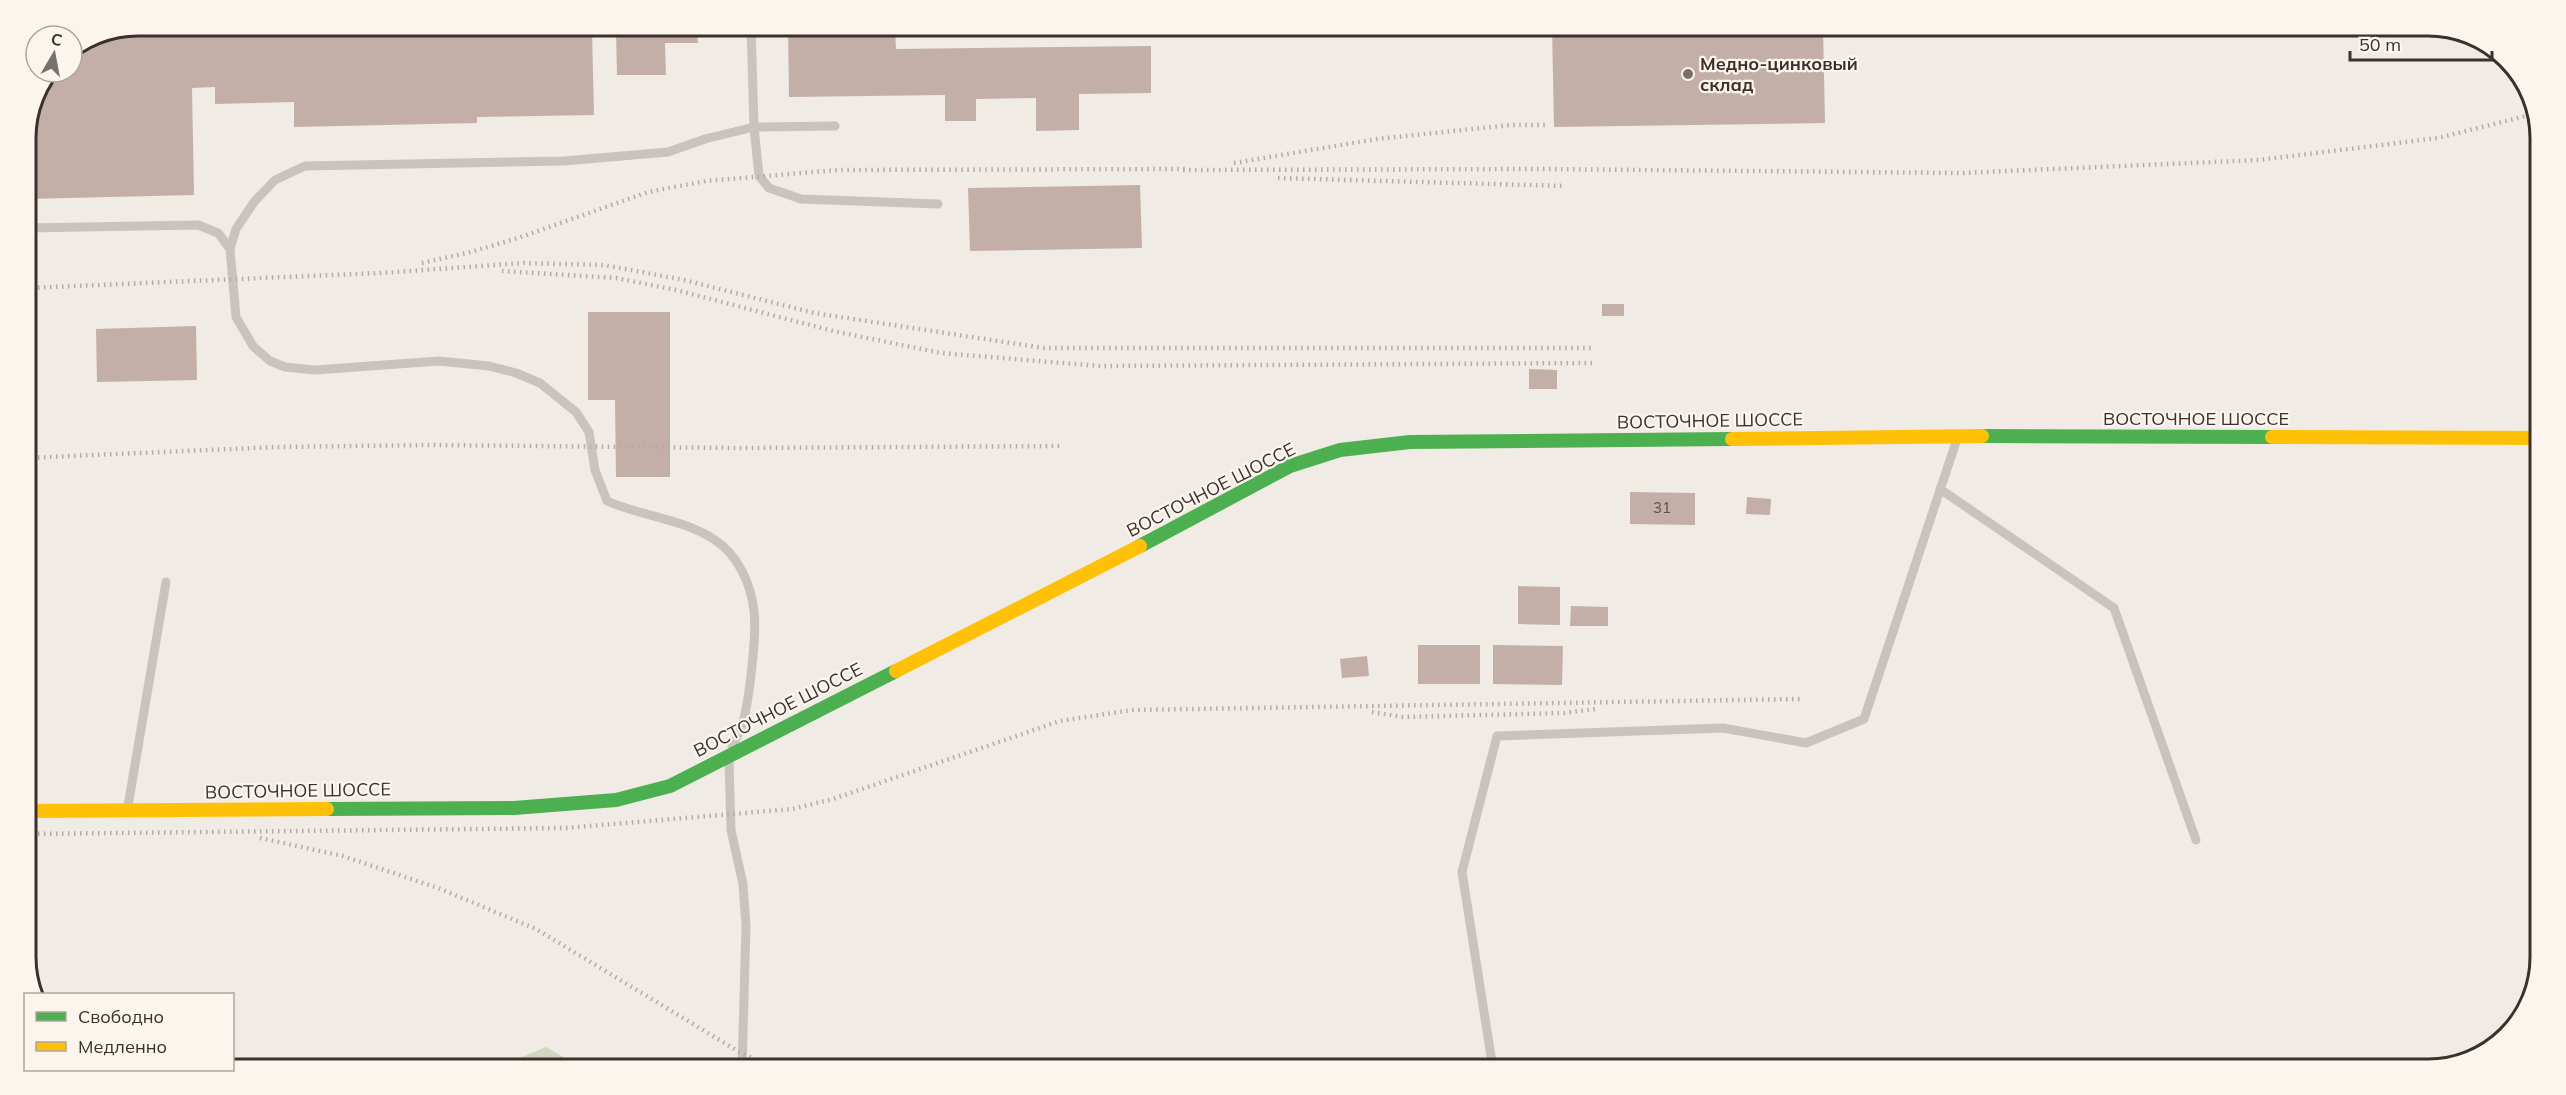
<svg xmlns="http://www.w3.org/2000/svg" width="2566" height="1095" viewBox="0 0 2566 1095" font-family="Mulish,sans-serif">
<rect width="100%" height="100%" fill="#f0ebe5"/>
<!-- green -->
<path fill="#d1d6bf" d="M546,1047L584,1069H493Z"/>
<!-- building -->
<path fill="#c3afa7" d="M138,26H697L698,43H665L666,75H617L616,30H592L594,115L477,117V123L294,127V102L215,104V87L192,88L194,195L26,199V131L53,72H72V50L95,34Z
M788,26H895L896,49L1151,46V93L1079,94V130L1036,131V98L976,99V121H945V95L789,97Z
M1552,26H1823L1825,123L1554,127Z
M1140,185L1142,248L970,251L968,188Z
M1602,304H1624V316H1602Z
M588,312H670V477H616L615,400H588Z
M196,326L197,380L97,382L96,329Z
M1529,369L1557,370V389H1529Z
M1630,492L1695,493V525L1630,524Z
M1747,497L1771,499L1770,515L1746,514Z
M1518,586L1560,587V625L1518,624Z
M1571,606L1608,607V626H1570Z
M1418,645H1480V684H1418Z
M1493,645L1563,646L1562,685L1493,684Z
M1367,656L1369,676L1342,678L1340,659Z"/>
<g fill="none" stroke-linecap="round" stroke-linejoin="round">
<!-- lane -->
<path stroke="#c9c3be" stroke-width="9" d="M751,26L754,127L759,176L769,188L801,199L938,204
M26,228L198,225L218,233L230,249
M1940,489L2114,608L2196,840
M732,746C736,739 740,732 742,725C749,704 757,633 754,611C751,584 738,555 715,540C684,519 641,516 607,501L595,470L589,432L576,412L540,383L516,373L489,366L439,361L315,370L285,367L270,361L253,346L236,317L230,249L236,229L254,202L275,180L305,166L564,161L668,152L705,139L754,127L835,126
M729,762L731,830L743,884L746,926L742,1069
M128,806L166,582
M1493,1069L1462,872L1497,736L1723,728L1806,743L1864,719L1957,439"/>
<!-- fast -->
<path stroke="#4caf50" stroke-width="14" d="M1982,436L2272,437
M1140,546L1290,466L1340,450L1410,442L1732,439
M327,809L514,808L616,800L670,786L896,671"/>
<!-- slow -->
<path stroke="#ffc107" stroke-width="14" d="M2272,437L2540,438
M1732,439L1982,436
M896,671L1140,546
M26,811L327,809"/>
<!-- rail -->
<path stroke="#b1aca8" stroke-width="4.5" stroke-dasharray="1.5 4.5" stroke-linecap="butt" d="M1234,163L1377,139L1510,125H1549
M1183,170L1541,169L1962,173L2259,160L2438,138L2534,114
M1278,178L1565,186
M422,263L471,252L518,238L648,192L706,181L837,170L1189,169
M502,271L616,278L676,290L833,331L941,353L1099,366L1596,363
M26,288L381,273L524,263L604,265L684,280L814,313L1044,348H1593
M26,458L275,447L429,445L740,448L1062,446
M1372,712L1403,717L1564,713L1596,709
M26,834L565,828L792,809L833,799L1060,721L1132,710L1800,699
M260,838L343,856L438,888L536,929L741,1053L776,1069"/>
</g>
<!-- markers -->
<circle fill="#7a716c" stroke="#fbf5ee" stroke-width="2" cx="1688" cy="74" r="6"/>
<g text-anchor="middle" stroke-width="4.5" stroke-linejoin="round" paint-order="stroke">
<!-- number labels -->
<g font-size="15" fill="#5d504a">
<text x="1662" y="513">31</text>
</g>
<!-- poi labels -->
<g font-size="18" font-weight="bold" fill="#3b302b" stroke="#fbf5ee" text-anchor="start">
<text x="1700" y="70">Медно-цинковый<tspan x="1700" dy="21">склад</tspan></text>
</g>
<!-- street labels -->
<g font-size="18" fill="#3b302b" stroke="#fbf5ee">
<text x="2196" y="425">ВОСТОЧНОЕ ШОССЕ</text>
<text transform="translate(1710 421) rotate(-1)" y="6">ВОСТОЧНОЕ ШОССЕ</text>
<text transform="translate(1211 490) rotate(-27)" y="6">ВОСТОЧНОЕ ШОССЕ</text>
<text transform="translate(778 710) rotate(-27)" y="6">ВОСТОЧНОЕ ШОССЕ</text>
<text transform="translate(298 791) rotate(-1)" y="6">ВОСТОЧНОЕ ШОССЕ</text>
</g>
</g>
<!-- crop -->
<path d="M0 0H2566V1095H0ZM138 36H2428A102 102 0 0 1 2530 138V957A102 102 0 0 1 2428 1059H138A102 102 0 0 1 36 957V138A102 102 0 0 1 138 36Z" fill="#fbf5ee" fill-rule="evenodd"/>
<path fill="none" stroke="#3b302b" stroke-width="3" d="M138 36H2428A102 102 0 0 1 2530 138V957A102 102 0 0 1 2428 1059H138A102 102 0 0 1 36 957V138A102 102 0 0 1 138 36Z"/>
<!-- legend -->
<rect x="24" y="993" width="210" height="78" fill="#fbf5ee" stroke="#aea6a0" stroke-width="1.5"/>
<rect x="36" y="1012" width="30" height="9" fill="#4caf50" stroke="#aea6a0" stroke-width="1.5"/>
<text x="78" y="1023" font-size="18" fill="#3b302b">Свободно</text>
<rect x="36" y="1042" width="30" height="9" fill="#ffc107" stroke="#aea6a0" stroke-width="1.5"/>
<text x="78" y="1053" font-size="18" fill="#3b302b">Медленно</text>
<!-- north arrow -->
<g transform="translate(54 54) rotate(10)"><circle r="28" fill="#fbf5ee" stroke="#aea6a0" stroke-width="1.5"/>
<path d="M0-4.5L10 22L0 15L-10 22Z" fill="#7a716c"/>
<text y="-9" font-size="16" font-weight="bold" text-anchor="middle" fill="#3b302b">С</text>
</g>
<!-- scale -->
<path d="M2350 51v9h142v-9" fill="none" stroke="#3b302b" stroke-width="3"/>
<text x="2359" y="51" font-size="18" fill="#3b302b" stroke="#fbf5ee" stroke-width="4.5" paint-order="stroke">50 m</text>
</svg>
